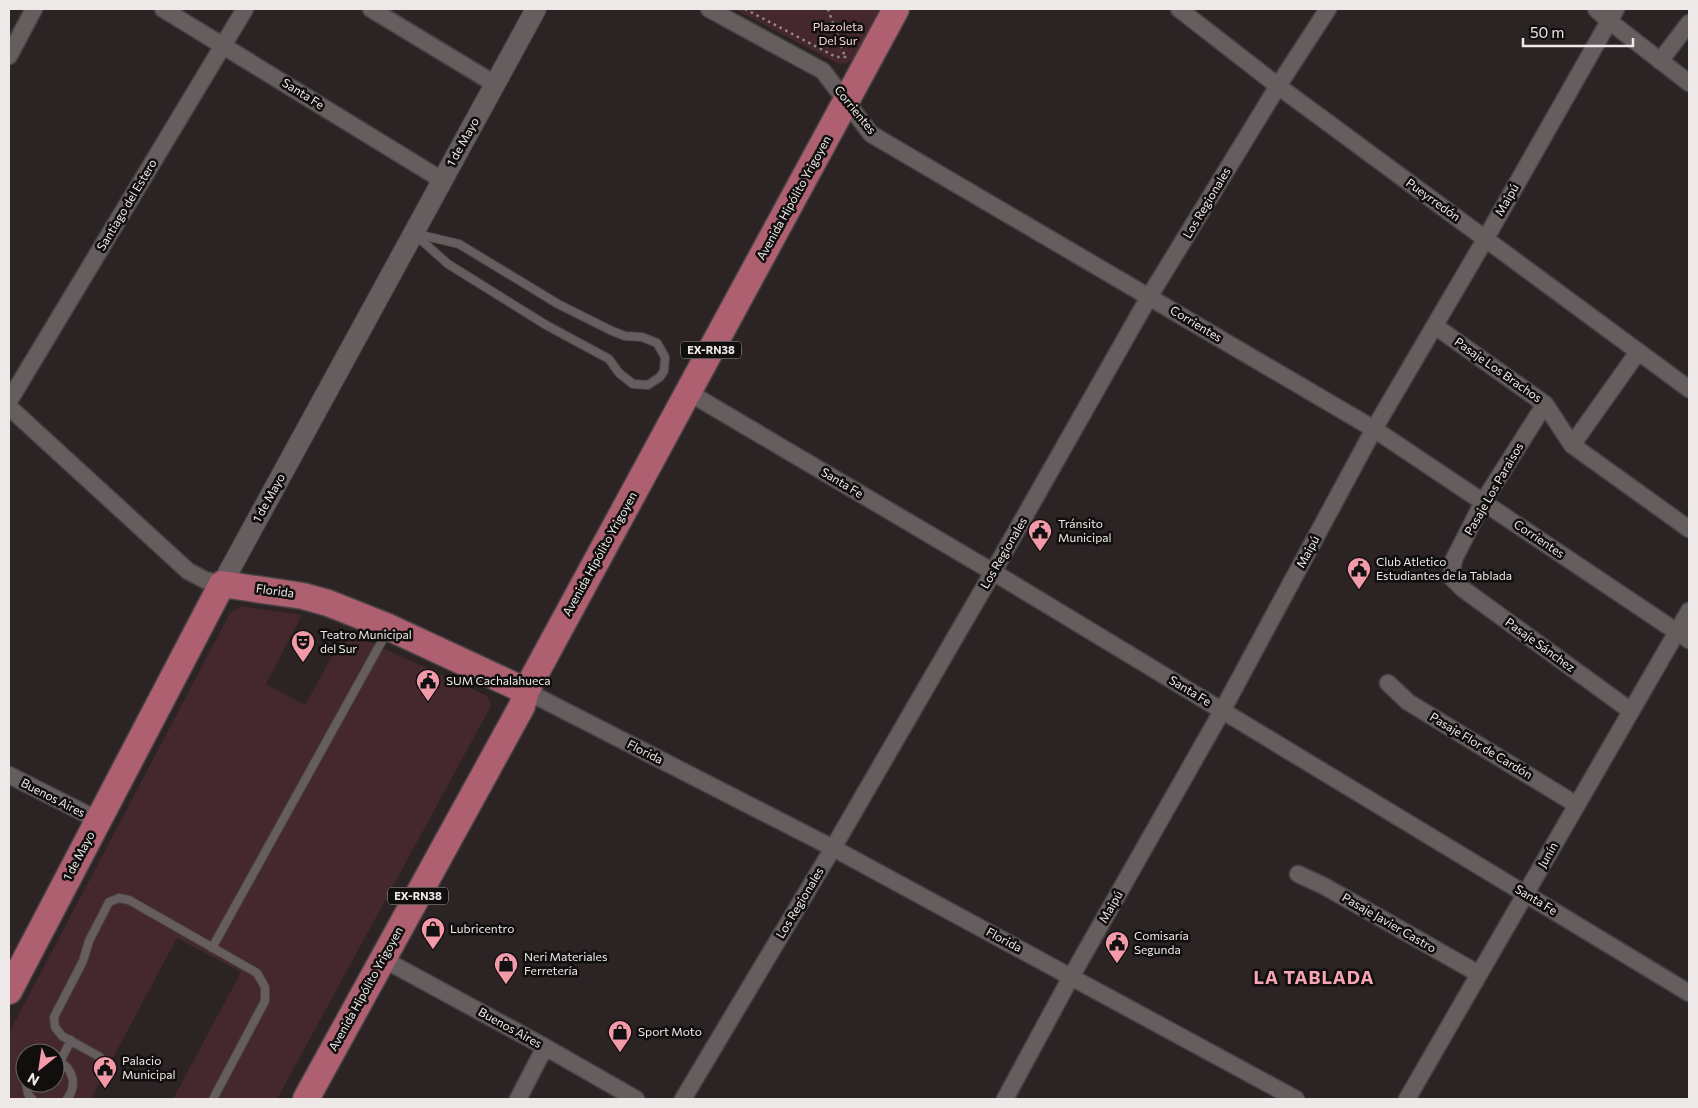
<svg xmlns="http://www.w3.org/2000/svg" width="1698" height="1108" viewBox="0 0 1698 1108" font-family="Commissioner,sans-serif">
<rect width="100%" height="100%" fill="#2b2324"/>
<!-- green -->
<path fill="#44282d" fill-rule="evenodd" d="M734,9H882L854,59L848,63L839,64Z
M241,606L302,615L266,684L305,705L346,631L487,696L491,706L277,1099H173L241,972L177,938L91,1099H9V1033L230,613ZM25,1053H55V1083H25Z"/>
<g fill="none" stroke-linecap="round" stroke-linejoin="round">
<!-- service casing -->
<g stroke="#484243" stroke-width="10">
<path id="service" d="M413,233L459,244L558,304L612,331L625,336L642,337L657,343L665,357L664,371L660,377L648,385L633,384L619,373L609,359L546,325L448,264Z
M212,948L387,632
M100,1057L62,1036L55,1027L54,1017L83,961L89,941L109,902L119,898L129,900L257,973L265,987V1001L213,1099
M55,1060C73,1066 78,1085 67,1099
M60,1062L71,1040
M26,1083L28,1094L32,1099"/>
</g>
<!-- minor casing -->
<g stroke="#484243" stroke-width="19">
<path id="minor" d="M163,9L442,180
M371,9L495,84
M709,9L823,71L871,134L1374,429L1689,640
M1179,9L1278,86L1689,389
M1596,9L1609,21L1689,83
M9,56L34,9
M1660,61L1689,23
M1435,326L1545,404L1572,445L1689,529
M688,392L993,572L1689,993
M9,401L245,9
M1545,404L1483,502L1454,559L1451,577L1463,589L1631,711
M9,407L188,571L205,580L222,584
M1572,445L1638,352
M1388,683L1408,702L1577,805
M526,691L833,848L1296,1099
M9,775L98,820
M1298,874L1324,886L1479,974
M383,959L545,1047L636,1099
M518,1099L545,1047
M683,1099L833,848L993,572L1149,297L1278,86L1328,9
M1005,1099L1071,977L1222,711L1374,429L1486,238L1616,9
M1407,1099L1689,611"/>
</g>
<!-- tertiary casing -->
<g stroke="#484243" stroke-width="22">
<path id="tertiary" d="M222,584L536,9"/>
</g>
<!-- primary casing -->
<g stroke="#484243" stroke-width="29">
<path id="primary" d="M9,991L222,584L303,596L328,603L386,626L526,691
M306,1099L522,706L526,691L896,9"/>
</g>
<!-- path -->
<path stroke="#90898a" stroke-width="2.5" stroke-dasharray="2.5 4" stroke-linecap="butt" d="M745,9L836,57H845L847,55
M828,9L845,57"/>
<!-- service -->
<use href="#service" stroke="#655d5e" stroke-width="8"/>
<!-- minor -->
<use href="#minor" stroke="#655d5e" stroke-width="16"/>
<!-- tertiary -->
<use href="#tertiary" stroke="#655d5e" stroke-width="20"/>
<!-- primary -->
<use href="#primary" stroke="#ae5f70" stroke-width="26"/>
</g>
<!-- icons -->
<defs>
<g id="civic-pin" transform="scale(1.25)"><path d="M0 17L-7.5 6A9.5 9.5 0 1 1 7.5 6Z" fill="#f39aa9" stroke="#110e0e"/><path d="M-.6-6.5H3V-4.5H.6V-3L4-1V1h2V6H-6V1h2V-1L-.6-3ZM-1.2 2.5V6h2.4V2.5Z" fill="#111"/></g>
<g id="theatre-pin" transform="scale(1.25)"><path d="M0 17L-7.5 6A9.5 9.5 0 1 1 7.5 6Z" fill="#f39aa9" stroke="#110e0e"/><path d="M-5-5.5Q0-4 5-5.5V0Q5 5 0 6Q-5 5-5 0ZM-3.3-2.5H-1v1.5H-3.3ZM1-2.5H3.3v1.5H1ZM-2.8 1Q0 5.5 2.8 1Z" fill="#111"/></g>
<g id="shop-pin" transform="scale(1.25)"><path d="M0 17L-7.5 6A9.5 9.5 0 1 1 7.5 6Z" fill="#f39aa9" stroke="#110e0e"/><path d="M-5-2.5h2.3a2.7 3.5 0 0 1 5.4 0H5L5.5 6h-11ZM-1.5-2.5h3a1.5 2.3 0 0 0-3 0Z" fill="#111"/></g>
</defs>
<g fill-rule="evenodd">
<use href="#civic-pin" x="1040" y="531"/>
<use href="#civic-pin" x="1359" y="569"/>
<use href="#theatre-pin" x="303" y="642"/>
<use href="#civic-pin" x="428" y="681"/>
<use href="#shop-pin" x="433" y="929"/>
<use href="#civic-pin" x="1117" y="943"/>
<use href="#shop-pin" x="506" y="964"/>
<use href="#shop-pin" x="620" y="1032"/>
<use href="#civic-pin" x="105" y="1068"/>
</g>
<g text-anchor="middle" stroke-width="5" stroke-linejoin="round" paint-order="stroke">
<!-- shield labels -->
<g fill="#110e0e" stroke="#aca7a7" stroke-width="1">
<rect x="681" y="341.5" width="60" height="17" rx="4"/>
<rect x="388" y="887.5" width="60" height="17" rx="4"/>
</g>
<g font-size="11" font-weight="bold" fill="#eee9e9">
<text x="711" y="354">EX-RN38</text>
<text x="418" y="900">EX-RN38</text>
</g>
<!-- park labels -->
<g font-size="12" fill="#f6d5da" stroke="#110e0e">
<text x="838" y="31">Plazoleta<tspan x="838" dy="14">Del Sur</tspan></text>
</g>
<!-- street labels -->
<g font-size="12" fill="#eee9e9" stroke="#110e0e">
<text transform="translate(303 94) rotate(32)" y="4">Santa Fe</text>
<text transform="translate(855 110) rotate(51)" y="4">Corrientes</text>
<text transform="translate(463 142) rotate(-61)" y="4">1 de Mayo</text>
<text transform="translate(794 198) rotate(-61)" y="4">Avenida Hipólito Yrigoyen</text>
<text transform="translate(1433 200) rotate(36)" y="4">Pueyrredón</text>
<text transform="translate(1507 200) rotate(-60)" y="4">Maipú</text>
<text transform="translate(1207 203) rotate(-59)" y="4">Los Regionales</text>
<text transform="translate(127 205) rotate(-59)" y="4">Santiago del Estero</text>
<text transform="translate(1196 324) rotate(31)" y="4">Corrientes</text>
<text transform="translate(1498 370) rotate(35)" y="4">Pasaje Los Brachos</text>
<text transform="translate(842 483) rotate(31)" y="4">Santa Fe</text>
<text transform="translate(1494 489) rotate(-60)" y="4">Pasaje Los Paraisos</text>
<text transform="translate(269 498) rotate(-61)" y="4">1 de Mayo</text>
<text transform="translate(1539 539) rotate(34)" y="4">Corrientes</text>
<text transform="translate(1308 552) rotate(-62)" y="4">Maipú</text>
<text transform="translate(1004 553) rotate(-60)" y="4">Los Regionales</text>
<text transform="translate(600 554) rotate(-61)" y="4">Avenida Hipólito Yrigoyen</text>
<text transform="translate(275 591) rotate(8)" y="4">Florida</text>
<text transform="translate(1540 645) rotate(36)" y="4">Pasaje Sánchez</text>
<text transform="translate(1190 691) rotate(31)" y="4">Santa Fe</text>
<text transform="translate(1481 746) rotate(31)" y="4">Pasaje Flor de Cardón</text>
<text transform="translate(645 752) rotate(27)" y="4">Florida</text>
<text transform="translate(53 798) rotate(27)" y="4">Buenos Aires</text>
<text transform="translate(1548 855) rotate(-60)" y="4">Junín</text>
<text transform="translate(79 856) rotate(-62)" y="4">1 de Mayo</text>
<text transform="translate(1536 900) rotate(31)" y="4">Santa Fe</text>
<text transform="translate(800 903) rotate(-59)" y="4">Los Regionales</text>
<text transform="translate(1111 907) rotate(-60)" y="4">Maipú</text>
<text transform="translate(1389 923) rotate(30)" y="4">Pasaje Javier Castro</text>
<text transform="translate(1004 940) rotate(28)" y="4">Florida</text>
<text transform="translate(366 989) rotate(-61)" y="4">Avenida Hipólito Yrigoyen</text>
<text transform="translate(510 1028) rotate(29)" y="4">Buenos Aires</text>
</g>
<!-- poi labels -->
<g font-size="12" fill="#eee9e9" stroke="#110e0e" text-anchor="start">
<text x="1058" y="528">Tránsito<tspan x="1058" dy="14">Municipal</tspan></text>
<text x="1376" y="566">Club Atletico<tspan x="1376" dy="14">Estudiantes de la Tablada</tspan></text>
<text x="320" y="639">Teatro Municipal<tspan x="320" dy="14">del Sur</tspan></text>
<text x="446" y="685">SUM Cachalahueca</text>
<text x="450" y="933">Lubricentro</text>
<text x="1134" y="940">Comisaría<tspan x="1134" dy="14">Segunda</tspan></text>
<text x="524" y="961">Neri Materiales<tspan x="524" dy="14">Ferretería</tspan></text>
<text x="638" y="1036">Sport Moto</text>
<text x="122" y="1065">Palacio<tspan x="122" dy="14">Municipal</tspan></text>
</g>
<!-- district labels -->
<g font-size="18" font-weight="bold" letter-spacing="1" fill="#f8a5b3" stroke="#110e0e">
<text x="1314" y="984">LA TABLADA</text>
</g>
</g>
<!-- border -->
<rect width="1698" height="1108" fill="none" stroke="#eee9e9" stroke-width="20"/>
<!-- north arrow -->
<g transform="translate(40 1068) rotate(210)"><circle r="24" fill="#110e0e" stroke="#696666"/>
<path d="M0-4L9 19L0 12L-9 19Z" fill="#f39aa9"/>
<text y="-8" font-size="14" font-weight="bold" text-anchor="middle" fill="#eee9e9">N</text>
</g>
<!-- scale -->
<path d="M1523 38v8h110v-8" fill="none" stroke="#eee9e9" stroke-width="2.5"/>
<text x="1530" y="38" font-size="15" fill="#eee9e9" stroke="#110e0e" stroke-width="4" paint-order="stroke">50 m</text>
</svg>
